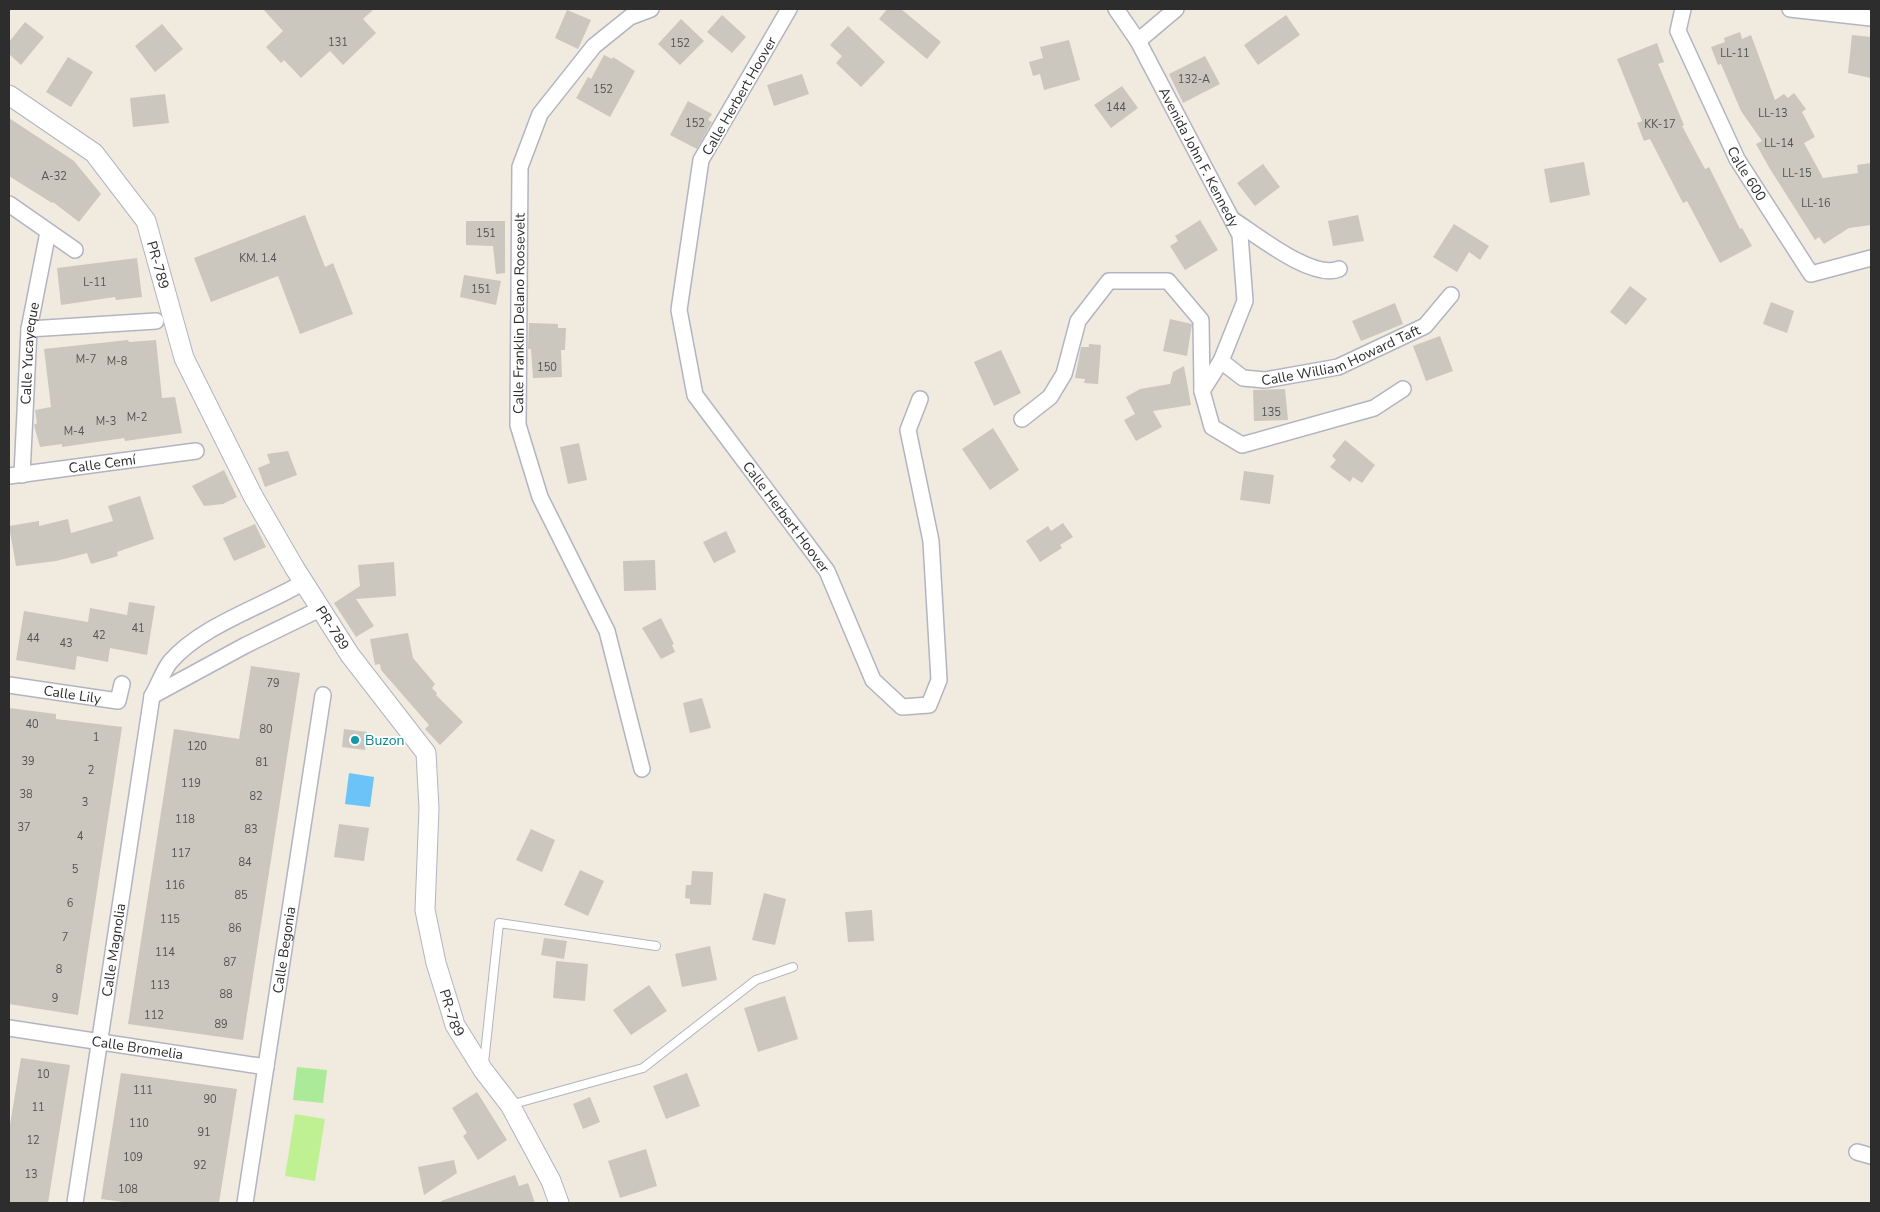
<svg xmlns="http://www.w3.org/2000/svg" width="1880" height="1212" viewBox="0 0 1880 1212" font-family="'Nunito Sans',sans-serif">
<rect width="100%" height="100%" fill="#f0eadf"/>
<!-- green -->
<path fill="#abea98" d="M297,1067L327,1070L323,1103L293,1100Z"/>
<!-- pitch -->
<path fill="#bff193" d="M295,1114L325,1119L315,1181L285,1176Z"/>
<!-- water -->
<path fill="#6bc3f8" d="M349,773L374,777L370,807L345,804Z"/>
<!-- building -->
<path fill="#cbc7be" d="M263,9H374L363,19L376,33L343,65L330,51L301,78L284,60L281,63L266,47L283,31Z
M887,9H901L941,42L927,59L879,19Z
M567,10L591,20L578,49L555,38Z
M722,15L746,37L732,53L707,32Z
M1286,15L1300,35L1258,65L1244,45Z
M681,19L704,41L680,65L658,44Z
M25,22L44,37L21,65L9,54V42Z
M162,24L183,49L155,72L135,46Z
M848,26L885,62L861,87L836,63L842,56L830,45Z
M1740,32L1742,39L1751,35L1775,100L1784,94L1788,98L1794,93L1806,109L1802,112L1815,137L1804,143L1823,178L1858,173L1857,165L1871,163V225L1849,228L1824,244L1819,237L1815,240L1770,169L1756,144L1762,141L1741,111L1721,64L1718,65L1711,47L1725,42L1724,38Z
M1852,35L1871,37V78L1848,73Z
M1069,40L1080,80L1044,90L1040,74L1033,76L1029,62L1043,58L1040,47Z
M1657,43L1664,62L1658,64L1684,125L1682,126L1705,169L1709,167L1740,229L1742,228L1752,246L1720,263L1687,201L1683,203L1650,139L1644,141L1637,123L1642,121L1617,59Z
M604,55L612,59L613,57L635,71L610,117L576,98L588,77L591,79Z
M1205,56L1220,84L1183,103L1169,74Z
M68,57L93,72L71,107L46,92Z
M802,74L809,94L774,106L767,85Z
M1122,86L1138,108L1111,128L1094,105Z
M165,94L169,123L133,127L130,98Z
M688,101L712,114L708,120L712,122L697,149L670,135Z
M9,118L74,161L101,194L79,222L53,202L52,203L9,176Z
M1584,162L1590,195L1550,203L1544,169Z
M1263,164L1280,187L1255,206L1237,183Z
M305,215L325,267L333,263L353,314L300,334L278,276L211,302L194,258Z
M1358,215L1364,241L1333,246L1328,221Z
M1200,220L1218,250L1185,270L1170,246L1178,241L1175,236Z
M466,221H505V273L496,274L493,246L466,245Z
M1454,224L1489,246L1480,260L1469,252L1457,272L1433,257Z
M137,258L142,297L116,300L115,297L61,305L57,268Z
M464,275L501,281L496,305L460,297Z
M1630,286L1647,299L1626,325L1610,312Z
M1771,302L1794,311L1787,333L1763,324Z
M1395,303L1403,324L1361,341L1352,321Z
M1170,319L1192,324L1187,356L1163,351Z
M529,323L558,324V328H566L565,350H561L562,377L533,378L531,349H528Z
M1440,336L1453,371L1426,381L1413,346Z
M128,340L129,342L156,340L162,398L175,397L182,433L125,441L124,438L62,447V444L40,447L34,425L37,423L35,410L51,407L44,349Z
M1089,344L1101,345L1098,384L1084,383L1085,379L1075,378L1081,347H1089Z
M1001,350L1021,393L994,406L974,362Z
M1184,366L1191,405L1153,411L1162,427L1136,441L1124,420L1135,414L1126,397L1140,389L1170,384L1173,372Z
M1285,389L1288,420L1254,421L1253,390Z
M993,428L1019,470L990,490L962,449Z
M1345,440L1375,465L1362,483L1353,477L1350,482L1330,467L1336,460L1332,456Z
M579,443L587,480L568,484L560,447Z
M288,451L297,475L265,487L258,468L270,463L267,454Z
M224,470L237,497L223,504L204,506L192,486Z
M1244,471L1274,475L1270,504L1240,500Z
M140,496L154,539L117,552L118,556L91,564L87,553L56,561L16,566L9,526L39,521V526L68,519L71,533L113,521L108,506Z
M1063,523L1073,537L1060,545L1062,548L1040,562L1026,541L1048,526L1051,531Z
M255,524L266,547L234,561L223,538Z
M726,531L736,552L714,563L703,542Z
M655,560L656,590L624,591L623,561Z
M394,562L396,596L356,599L374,626L356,637L334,603L360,586L358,565Z
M129,602L155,606L147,655L110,648L108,662L77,656L75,670L16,660L24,611L88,622L90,608L127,615Z
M661,618L674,644L672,645L675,652L661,659L642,628Z
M408,633L413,658L435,684L432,688L437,693L436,695L463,722L440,745L425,729L429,725L381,670L380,664L375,665L370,639Z
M251,666L300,673L243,1040L128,1024L174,729L239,739Z
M702,698L711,728L690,733L683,703Z
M9,708L56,714V719L122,727L78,1015L9,1004Z
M344,729L367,732L365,750L342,747Z
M339,824L369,828L364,861L334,857Z
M531,829L555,840L542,872L516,860Z
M580,870L604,881L588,916L564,905Z
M692,871L713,872L711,905L690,904V899L685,898L686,885H691Z
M764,893L786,899L775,945L752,940Z
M872,910L874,941L848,942L845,912Z
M544,938L567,941L564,959L541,955Z
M710,946L717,980L682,987L675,954Z
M556,961L588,964L585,1001L553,998Z
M649,985L667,1011L631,1035L613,1010Z
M785,996L798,1039L758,1052L744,1008Z
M21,1058L70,1065L48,1203H9V1131Z
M121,1073L237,1089L219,1203H130L101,1199Z
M687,1073L700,1106L666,1119L653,1086Z
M477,1092L507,1140L478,1160L463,1136L467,1133L452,1108Z
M590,1097L600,1122L583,1129L573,1104Z
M646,1149L657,1186L620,1198L608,1161Z
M454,1160L457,1173L424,1195L418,1167Z
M515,1175L519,1186L528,1183L535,1203H442L441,1201Z"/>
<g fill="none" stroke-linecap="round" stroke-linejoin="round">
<!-- service casing -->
<g stroke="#b3b4c2" stroke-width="10">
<path id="service" d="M484,1063L499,923L656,946
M510,1105L643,1068L756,980L793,967"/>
</g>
<!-- minor casing -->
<g stroke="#b3b4c2" stroke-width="18">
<g id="minor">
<path id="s1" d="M789,9L701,160L679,310L695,395L827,571L873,680L902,707L929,705L939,680L931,541L908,430L920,399"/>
<path id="s2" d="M1116,9L1138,41L1240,235L1245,301L1221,361L1202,391L1212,427L1242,445L1374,408L1403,389"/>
<path id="s3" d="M1683,9L1678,31L1737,159L1811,274L1871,258"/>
<path d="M1790,9L1871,18"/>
<path d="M1138,41L1176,9"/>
<path d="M9,204L75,250"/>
<path d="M1233,220C1257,235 1312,280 1339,269"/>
<path d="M29,329L156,321"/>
<path id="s4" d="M1221,361L1243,378L1265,380L1338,367L1425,326L1451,295"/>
<path d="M1022,419L1050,397L1064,374L1078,321L1109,281H1168L1201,320L1202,391"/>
<path id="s5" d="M22,475L29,329L48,232"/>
<path id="s6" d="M9,476L196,451"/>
<path id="s7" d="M9,685L118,701L122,684"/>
<path d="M152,696L246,645L320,609"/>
<path id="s8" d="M642,769L607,631L540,497L518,425L520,167L540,114L594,46L630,17L651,9"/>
<path id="s9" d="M9,1028L266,1067"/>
<path d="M1857,1152L1871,1156"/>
<path id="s10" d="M75,1203L152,696C158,686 163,671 170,662C202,625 262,607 304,582"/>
<path id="s11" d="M245,1203L323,695"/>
</g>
</g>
<!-- tertiary casing -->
<g stroke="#b3b4c2" stroke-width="21">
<g id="tertiary">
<path id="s12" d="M9,95L94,153L146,221L184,358L253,496L294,567L350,655L426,753L429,808L425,910L436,963L449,1005L455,1025L483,1070L510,1105L551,1181L559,1203"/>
</g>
</g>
<!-- service -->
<use href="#service" stroke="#fff" stroke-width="8"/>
<!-- minor -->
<use href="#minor" stroke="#fff" stroke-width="15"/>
<!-- tertiary -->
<use href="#tertiary" stroke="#fff" stroke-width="19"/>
</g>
<!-- markers -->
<circle fill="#0f9aa8" stroke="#fff" stroke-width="2" cx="355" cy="740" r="5"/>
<g text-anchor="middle" stroke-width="4" stroke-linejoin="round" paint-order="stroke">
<!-- number labels -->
<g font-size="11" fill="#545451">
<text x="338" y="46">131</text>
<text x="680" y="47">152</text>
<text x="1735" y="57">LL-11</text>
<text x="1194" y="83">132-A</text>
<text x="603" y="93">152</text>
<text x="1116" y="111">144</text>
<text x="1773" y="117">LL-13</text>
<text x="695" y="127">152</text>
<text x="1660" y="128">KK-17</text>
<text x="1779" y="147">LL-14</text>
<text x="1797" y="177">LL-15</text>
<text x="54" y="180">A-32</text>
<text x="1816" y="207">LL-16</text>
<text x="486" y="237">151</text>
<text x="258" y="262">KM. 1.4</text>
<text x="95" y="286">L-11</text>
<text x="481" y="293">151</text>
<text x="86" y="363">M-7</text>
<text x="117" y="365">M-8</text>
<text x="547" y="371">150</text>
<text x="1271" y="416">135</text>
<text x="137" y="421">M-2</text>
<text x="106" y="425">M-3</text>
<text x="74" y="435">M-4</text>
<text x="138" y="632">41</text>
<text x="99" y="639">42</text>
<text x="33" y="642">44</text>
<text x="66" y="647">43</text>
<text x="273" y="687">79</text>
<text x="32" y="728">40</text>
<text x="266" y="733">80</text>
<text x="96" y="741">1</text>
<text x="197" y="750">120</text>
<text x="28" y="765">39</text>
<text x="262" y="766">81</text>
<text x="91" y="774">2</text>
<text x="191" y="787">119</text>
<text x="26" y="798">38</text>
<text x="256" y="800">82</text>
<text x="85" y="806">3</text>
<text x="185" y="823">118</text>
<text x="24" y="831">37</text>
<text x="251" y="833">83</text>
<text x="80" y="840">4</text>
<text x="181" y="857">117</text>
<text x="245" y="866">84</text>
<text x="75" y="873">5</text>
<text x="175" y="889">116</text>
<text x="241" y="899">85</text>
<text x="70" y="907">6</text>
<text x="170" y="923">115</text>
<text x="235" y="932">86</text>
<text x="65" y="941">7</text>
<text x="165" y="956">114</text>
<text x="230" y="966">87</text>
<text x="59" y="973">8</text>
<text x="160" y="989">113</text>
<text x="226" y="998">88</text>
<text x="55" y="1002">9</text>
<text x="154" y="1019">112</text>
<text x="221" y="1028">89</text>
<text x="43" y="1078">10</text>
<text x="143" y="1094">111</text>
<text x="210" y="1103">90</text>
<text x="38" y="1111">11</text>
<text x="139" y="1127">110</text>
<text x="204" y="1136">91</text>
<text x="33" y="1144">12</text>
<text x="133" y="1161">109</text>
<text x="200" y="1169">92</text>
<text x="31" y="1178">13</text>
<text x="128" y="1193">108</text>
</g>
<!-- street labels -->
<g font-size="14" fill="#2d2d2d" stroke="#fff">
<text transform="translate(739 96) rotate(-60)" y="5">Calle Herbert Hoover</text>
<text dy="5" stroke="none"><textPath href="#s2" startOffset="170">Avenida John F. Kennedy</textPath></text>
<text dy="5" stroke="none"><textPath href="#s3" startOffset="181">Calle 600</textPath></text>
<text dy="5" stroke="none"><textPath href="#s12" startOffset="234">PR-789</textPath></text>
<text dy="5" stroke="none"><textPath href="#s8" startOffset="479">Calle Franklin Delano Roosevelt</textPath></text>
<text dy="5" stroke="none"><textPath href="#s4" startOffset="130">Calle William Howard Taft</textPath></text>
<text dy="5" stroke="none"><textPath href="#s5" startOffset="122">Calle Yucayeque</textPath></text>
<text dy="5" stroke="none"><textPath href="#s6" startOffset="94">Calle Cemí</textPath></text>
<text dy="5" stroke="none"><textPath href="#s1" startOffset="565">Calle Herbert Hoover</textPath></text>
<text dy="5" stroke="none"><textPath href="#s12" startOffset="639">PR-789</textPath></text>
<text dy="5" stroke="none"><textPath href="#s7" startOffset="64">Calle Lily</textPath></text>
<text dy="5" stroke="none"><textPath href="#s11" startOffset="256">Calle Begonia</textPath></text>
<text dy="5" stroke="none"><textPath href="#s10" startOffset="256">Calle Magnolia</textPath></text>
<text dy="5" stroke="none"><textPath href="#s12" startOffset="1059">PR-789</textPath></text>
<text dy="5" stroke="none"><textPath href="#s9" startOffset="130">Calle Bromelia</textPath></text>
</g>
<!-- culture labels -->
<g font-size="14" fill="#0d838f" stroke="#fff" text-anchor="start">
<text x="365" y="745">Buzon</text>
</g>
</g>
<!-- border -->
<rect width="1880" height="1212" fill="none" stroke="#2d2d2d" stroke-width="20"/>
</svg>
